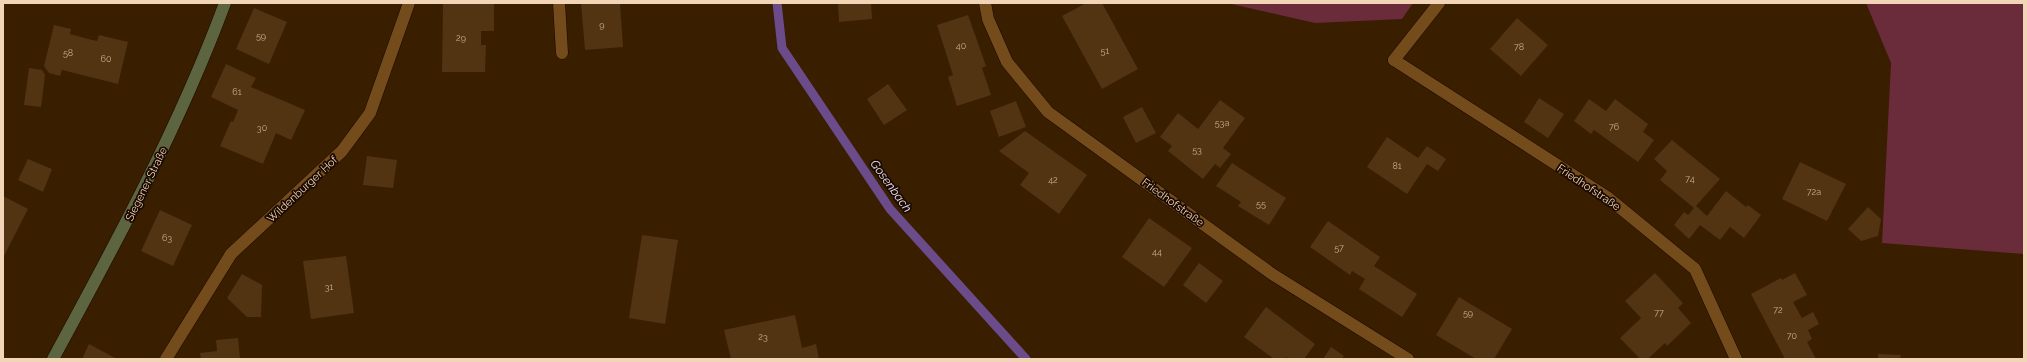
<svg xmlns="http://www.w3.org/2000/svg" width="2027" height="362" viewBox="0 0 2027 362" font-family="Raleway,sans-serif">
<rect width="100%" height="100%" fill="#391e00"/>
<!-- green -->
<path fill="#6a2b3b" d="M1227,3H1413L1402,19L1315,23Z
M1866,3H2024V254L1882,243L1891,63Z"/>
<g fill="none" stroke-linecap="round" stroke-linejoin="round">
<!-- stream -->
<path stroke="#6c4b8b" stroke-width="9" d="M777,3L782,48L890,209L1026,359"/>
</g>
<!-- building -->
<path fill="#523413" d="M581,3H620L623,47L585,50Z
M838,3H871L872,19L839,22Z
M1086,3H1102L1138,69L1102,89L1062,16Z
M443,4H494V31H481V45H486L485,72H442Z
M254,8L287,22L269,64L236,49Z
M968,15L986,66L982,68L991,95L957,106L948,77L953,75L937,25Z
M1517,18L1548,45L1521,76L1490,49Z
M54,25L71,29L70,34L92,40L97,41L99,35L128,42L118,84L62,70L60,76L49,73L44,66Z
M226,64L256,78L251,87L305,110L291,140L276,133L263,164L220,146L231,121L233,122L238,110L211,97Z
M29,68L42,70L45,75L41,107L24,105Z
M888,84L907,110L884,125L867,99Z
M1539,98L1564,114L1548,138L1524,122Z
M1589,99L1606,111L1615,99L1648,124L1643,132L1654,140L1638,162L1594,130L1591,134L1574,121Z
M1220,100L1245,118L1223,148L1231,154L1220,168L1215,164L1203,179L1168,151L1172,146L1160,137L1178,113L1198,129Z
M1016,101L1026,127L999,137L990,111Z
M1142,107L1156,133L1136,143L1123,117Z
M1025,131L1087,175L1059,214L1020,185L1029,173L999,151Z
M1387,137L1418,158L1427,146L1446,159L1438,171L1427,164L1407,194L1367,167Z
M1672,140L1720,179L1696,206L1707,216L1726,191L1746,207L1748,205L1761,215L1744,238L1730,227L1720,240L1700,225L1689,239L1674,225L1684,212L1688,215L1694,208L1660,180L1667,171L1654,159Z
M367,156L397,160L393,188L363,185Z
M28,159L52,169L43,192L18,180Z
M1800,162L1846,184L1827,221L1782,199Z
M1232,163L1286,198L1269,225L1238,206L1241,202L1216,186Z
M3,196L28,209L3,258Z
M1868,207L1881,219L1878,236L1861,241L1848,229Z
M160,210L192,225L173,266L141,251Z
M1149,218L1192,248L1164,287L1122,257Z
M1328,221L1380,257L1374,266L1417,294L1402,317L1359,289L1365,279L1352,271L1350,275L1310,247Z
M642,235L678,240L665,324L629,318Z
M346,256L354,313L311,319L303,261Z
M1199,263L1223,281L1206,303L1183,285Z
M1655,273L1683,303L1678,308L1691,323L1667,346L1665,343L1648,359H1640L1620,338L1641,318L1625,301Z
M1795,273L1807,295L1793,302L1802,318L1813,312L1819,324L1808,330L1812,339L1807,342L1816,359H1785L1751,294L1781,278L1782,280Z
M242,274L262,285L261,317H247L227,298Z
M1459,297L1512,329L1494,359H1476L1436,335Z
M1266,307L1315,344L1304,359H1289L1286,357L1285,359H1274L1244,337Z
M795,315L802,348L816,344L819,359H731L724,330Z
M238,338L240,359H201L200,353L217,351L216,340Z
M89,344L117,359H82Z
M1331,347L1344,356L1342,359H1323Z
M1878,354L1901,355L1900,359H1878Z"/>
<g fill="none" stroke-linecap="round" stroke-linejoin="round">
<!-- lane casing -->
<g stroke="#1a0a00" stroke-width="13">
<path id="lane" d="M1394,60L1439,3"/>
</g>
<!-- street casing -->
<g stroke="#1a0a00" stroke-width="13">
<path id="street" d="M559,3L562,53
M985,3L988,19L1007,62L1048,112L1272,274L1408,359
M1394,60L1607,197L1695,269L1736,359
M166,359L231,254L342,151L370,113L409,3"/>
</g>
<!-- secondary casing -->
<g stroke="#1a0a00" stroke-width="13">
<path id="secondary" d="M53,359C116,243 179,127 225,3"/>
</g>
<!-- lane -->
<use href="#lane" stroke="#744b1a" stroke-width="12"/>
<!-- street -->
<use href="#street" stroke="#744b1a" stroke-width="12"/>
<!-- secondary -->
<use href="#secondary" stroke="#5d6540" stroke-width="12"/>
</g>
<g text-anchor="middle" stroke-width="3.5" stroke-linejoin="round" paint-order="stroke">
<!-- number labels -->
<g font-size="9" fill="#caac8d">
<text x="602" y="28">9</text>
<text x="261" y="39">59</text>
<text x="461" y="41">29</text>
<text x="961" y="49">40</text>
<text x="1519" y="50">78</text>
<text x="1105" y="54">51</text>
<text x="68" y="56">58</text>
<text x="106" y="62">60</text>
<text x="237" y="95">61</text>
<text x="1222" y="126">53a</text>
<text x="1614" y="130">76</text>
<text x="262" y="131">30</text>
<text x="1197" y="153">53</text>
<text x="1397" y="169">81</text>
<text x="1690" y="182">74</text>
<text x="1053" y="183">42</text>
<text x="1814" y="195">72a</text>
<text x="1261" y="207">55</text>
<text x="167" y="241">63</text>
<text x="1339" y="251">57</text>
<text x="1157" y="255">44</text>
<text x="329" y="290">31</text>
<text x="1778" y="313">72</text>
<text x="1468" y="316">59</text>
<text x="1659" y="316">77</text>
<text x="1792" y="339">70</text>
<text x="763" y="340">23</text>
</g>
<!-- street labels -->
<g font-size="11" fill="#f2d4b6" stroke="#1a0a00">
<text transform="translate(146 184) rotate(-64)" y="4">Siegener Straße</text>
<text transform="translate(1589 187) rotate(34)" y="4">Friedhofstraße</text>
<text transform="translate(302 189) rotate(-43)" y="4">Wildenburger Hof</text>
<text transform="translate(1173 202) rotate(36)" y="4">Friedhofstraße</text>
</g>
<!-- water labels -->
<g font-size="12" font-style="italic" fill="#e9e0f3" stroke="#1a0a00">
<text transform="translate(891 186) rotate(54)" y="4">Gosenbach</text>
</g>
</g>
<!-- border -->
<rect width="2027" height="362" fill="none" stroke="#f2d4b6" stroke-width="8"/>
</svg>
